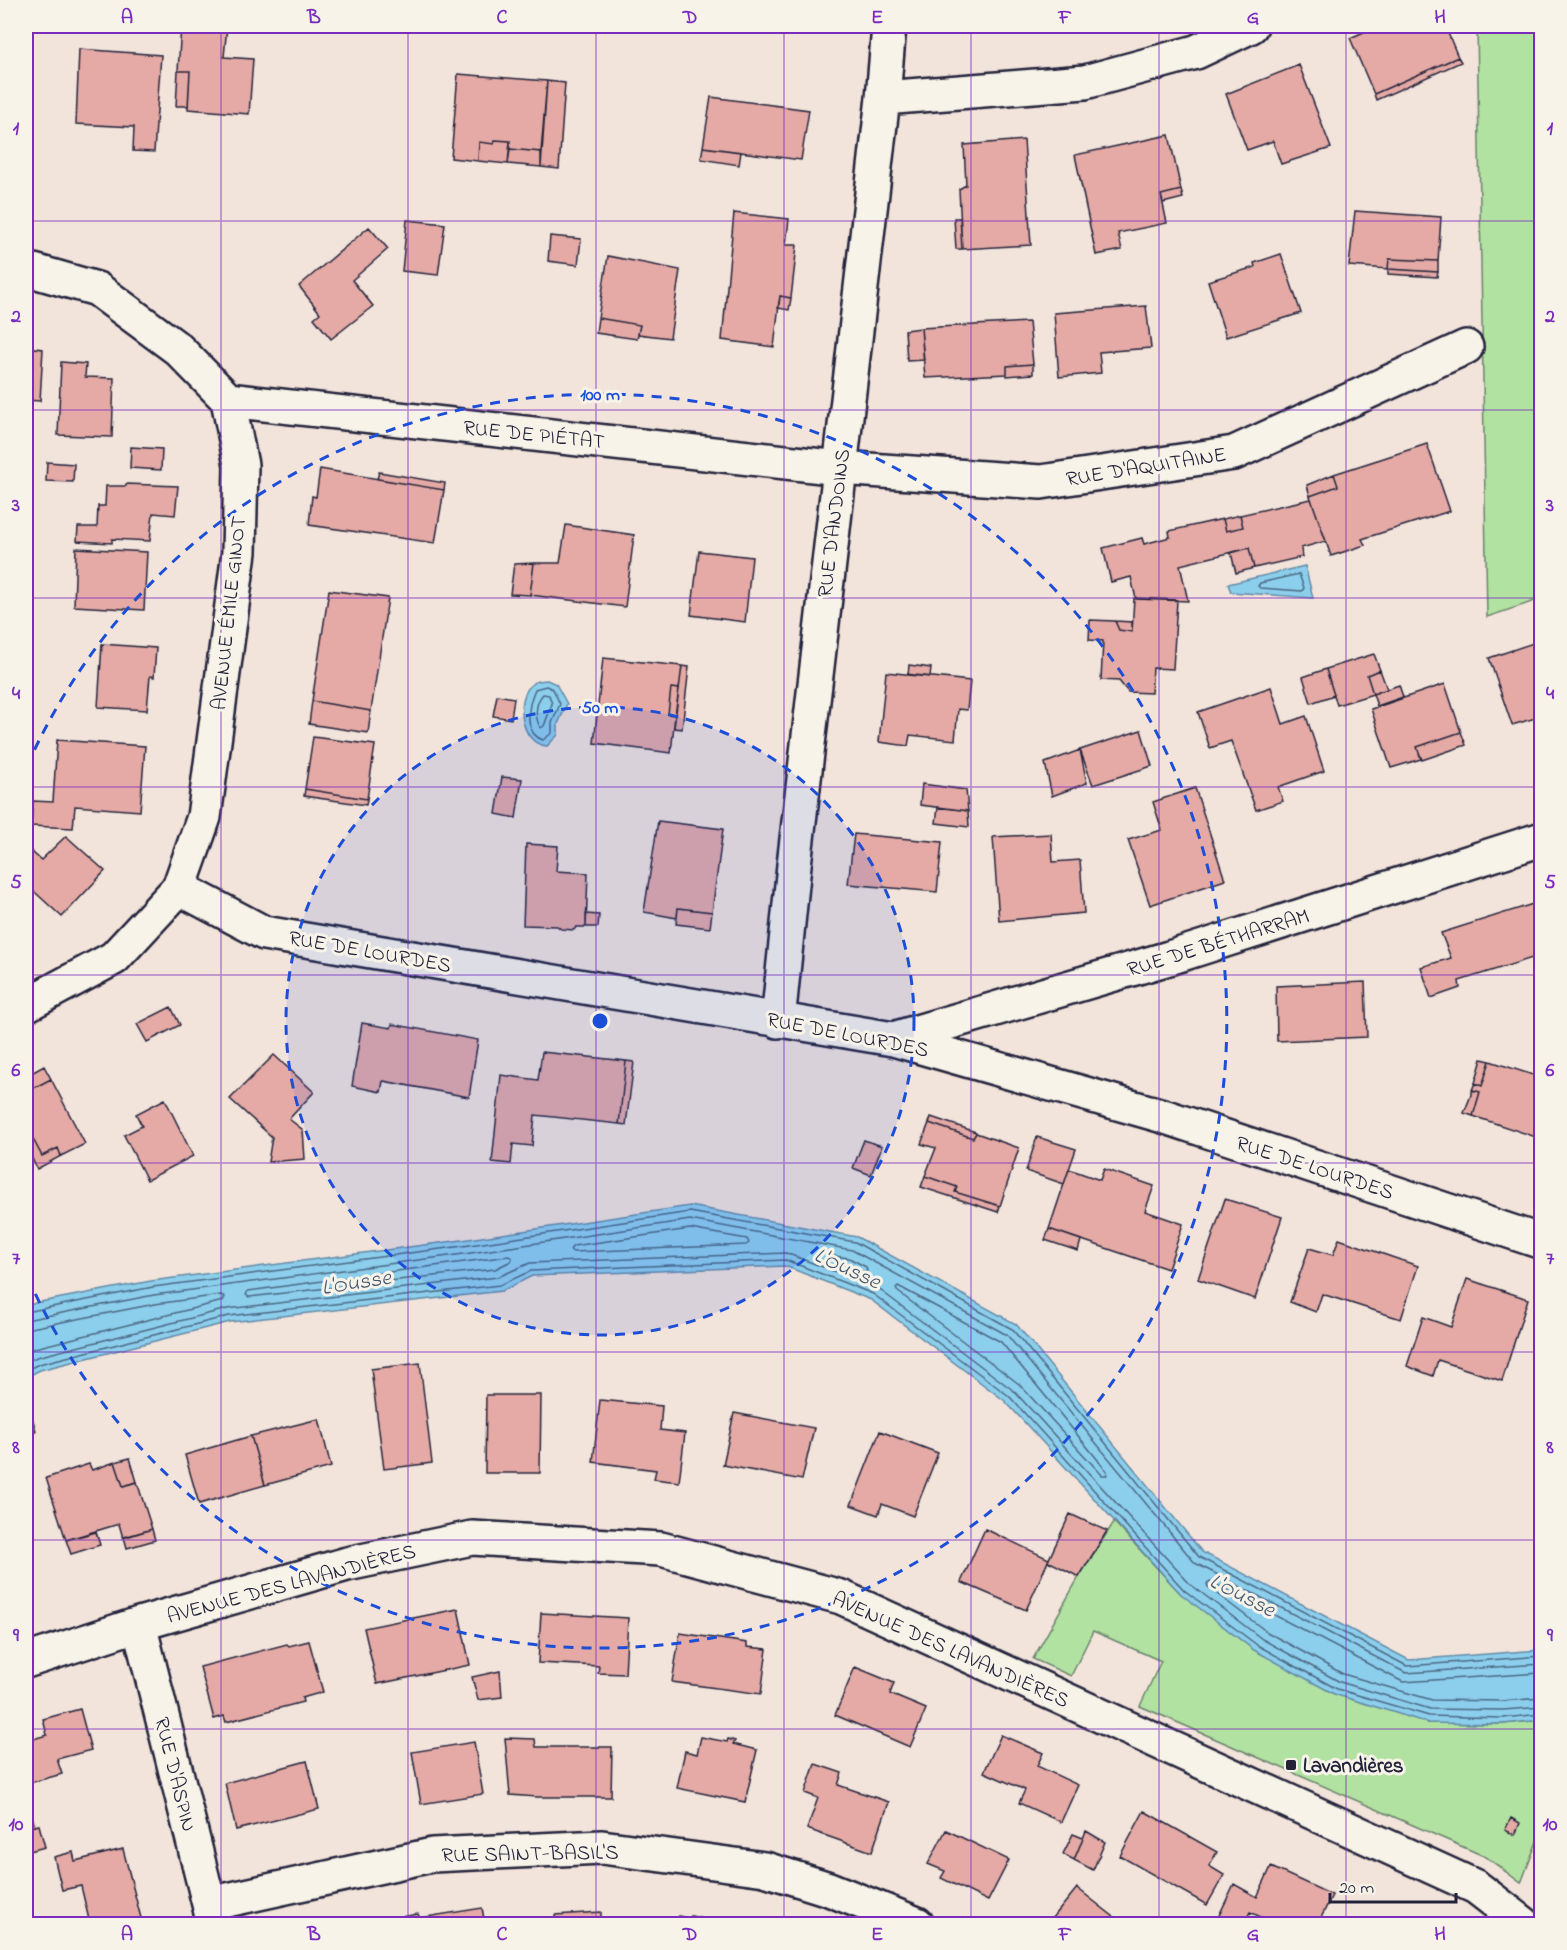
<svg xmlns="http://www.w3.org/2000/svg" width="1567" height="1950" viewBox="0 0 1567 1950" font-family="'Indie Flower',sans-serif">
<rect width="100%" height="100%" fill="#f3e4db"/>
<filter id="ink" filterUnits="userSpaceOnUse"><feTurbulence type="fractalNoise" baseFrequency=".0167" numOctaves="2"/><feDisplacementMap in="SourceGraphic" scale="12" xChannelSelector="R" yChannelSelector="G"/><feConvolveMatrix kernelMatrix="1 2 1 2 8 2 1 2 1" color-interpolation-filters="sRGB"/></filter>
<g filter="url(#ink)">
<!-- green -->
<path fill="#b2e2a1" stroke="#6a826e" stroke-width="1.5" d="M1477,26H1542L1541,599L1487,617Z
M1114,1522L1181,1594L1428,1723L1503,1724L1541,1720V1831L1521,1883L1486,1857L1140,1706L1161,1661L1093,1631L1071,1676L1033,1659L1079,1577Z"/>
<!-- water -->
<path fill="#8ccfed" stroke="#628aa6" stroke-width="1.5" d="M1305,566L1313,598L1231,592L1228,584Z
M547,680L556,684L567,704L558,724V735L547,746C520,745 514,698 533,683C537,680 542,681 547,680Z
M690,1206L857,1237L1016,1324L1202,1552L1409,1660L1541,1650V1720L1503,1724L1428,1723L1334,1694L1254,1650L1181,1594L1005,1401L871,1300L785,1266L532,1276L502,1291L230,1322L40,1370L26,1377V1307L35,1303L151,1281L462,1240Z"/>
<g fill="none" stroke-linecap="round" stroke-linejoin="round">
<!-- shore -->
<path stroke="#4c6782" stroke-width="1.5" d="M1299,574L1304,588L1302,591L1260,588L1258,586L1260,583Z
M546,686L553,689L560,704L552,723V733L543,740C523,733 528,705 535,689Z
M543,694L549,695L552,704L544,726L541,728C534,719 535,703 543,694Z
M690,1229L747,1239L749,1243L746,1245L573,1252L570,1250L573,1246Z
M509,1256L512,1258L511,1261L495,1269L249,1297L246,1295L248,1291Z
M835,1256L849,1258L866,1267L867,1271L863,1273L835,1262L833,1259Z
M898,1286L1001,1342L1107,1471V1475H1102L1019,1384L897,1291L896,1288Z
M26,1312L153,1287L463,1246L690,1212L855,1242L1012,1329L1199,1557L1407,1666L1542,1656
M26,1320L154,1295L464,1254L690,1220L852,1250L1007,1335L1195,1563L1406,1673L1542,1664
M26,1329L155,1304L221,1295L225,1297L223,1301L35,1348L26,1352
M26,1362L37,1357L227,1309L498,1277L530,1263L786,1253L876,1287L1014,1391L1190,1584L1262,1639L1340,1682L1430,1709L1503,1710L1542,1707
M26,1370L39,1364L229,1316L500,1285L531,1271L786,1260L873,1294L1009,1396L1184,1590L1257,1645L1337,1689L1429,1716L1503,1718L1542,1714
M1542,1673L1403,1682L1211,1582L1207,1584L1208,1587L1267,1632L1343,1674L1432,1700L1502,1701L1542,1698"/>
</g>
<!-- building -->
<path fill="#e5aaa5" stroke="#22223b" stroke-width="1.5" d="M181,26H227L224,57L253,59L249,114L188,109L190,71H178Z
M705,26H778L777,32Z
M1378,26H1445L1458,57L1374,94L1350,38Z
M79,49L161,55L154,152L133,151L134,127L76,124Z
M1458,57L1461,62L1376,100L1374,94Z
M1299,65L1331,148L1281,164L1273,141L1247,150L1226,94Z
M178,71H190L188,106H176Z
M458,74L547,81L541,152L510,149V141L495,140L494,144L479,142L478,161L451,158Z
M547,81L565,83L559,169L541,167Z
M711,97L809,110L801,160L703,147Z
M1169,135L1181,190L1161,195L1167,223L1118,233L1122,250L1096,255L1075,155Z
M495,140L510,141L508,164L478,161L479,142L494,144Z
M1024,140L1031,245L962,249L959,189L966,185L964,145Z
M703,147L741,152L739,165L701,159Z
M510,149L541,152V167L508,164Z
M1181,190L1183,198L1163,203L1161,195Z
M1355,211L1441,217L1438,261L1389,259L1388,269L1349,266Z
M734,213L789,219L786,245H797L791,298L780,296L774,347L722,340Z
M954,218H960L962,249H956Z
M407,220L445,224L438,275L402,271Z
M369,227L388,249L352,280L373,306L331,339L314,318L320,313L299,286Z
M550,236L581,239L578,265L548,261Z
M1281,254L1301,313L1226,337L1208,281L1255,267L1254,263Z
M608,256L680,270L670,338L638,334L640,325L598,318Z
M1389,259L1438,261V272L1388,269Z
M1388,269L1438,272L1437,277L1388,274Z
M780,296L791,298L789,310L778,308Z
M1146,306L1151,348L1099,352L1101,373L1059,377L1054,313Z
M598,318L640,325L637,339L596,333Z
M1029,322L1033,364L1007,366V374L925,378L921,328Z
M921,328L924,360L907,361L905,330Z
M26,347L43,349L40,401L26,400Z
M61,362L86,364L85,377L114,378L112,437L58,435Z
M1033,364V374L1007,376V366Z
M1427,444L1450,511L1362,539L1365,545L1331,556L1310,496L1338,486L1334,474Z
M131,447L162,449L161,470L130,468Z
M47,462L74,464L73,482L46,481Z
M320,469L444,490L435,543L309,525L312,496L316,497Z
M379,472L445,483L444,490L377,479Z
M1334,474L1338,486L1310,496L1307,485Z
M126,484L178,486L175,515L153,513L150,541L112,539V543L77,541L78,527H97L98,506H105L106,486H126Z
M1311,499L1326,541L1301,548L1302,557L1254,568L1249,548L1180,565L1188,601L1136,599L1131,577L1111,582L1103,548L1142,538L1144,544L1170,537L1169,531L1223,519L1226,531L1243,527L1240,515Z
M1240,515L1243,527L1226,531L1223,519Z
M566,525L634,535L625,607L530,595L534,563H560Z
M76,548L147,552L144,610L74,606Z
M1249,548L1254,568L1236,573L1231,553Z
M699,551L752,557L745,622L691,615Z
M534,563L530,595L510,594L514,564Z
M329,590L388,598L371,711L312,701Z
M1134,598L1177,600L1173,669L1153,668L1151,693L1128,692L1119,681L1101,680L1103,641L1089,640L1090,620L1115,621L1119,630L1132,632Z
M1115,621L1132,622V632L1119,630Z
M1542,640V716L1512,725L1489,658Z
M102,644L156,648L154,677L150,676L147,710L98,707Z
M1374,654L1380,670L1367,675L1373,694L1337,705L1326,669Z
M603,658L682,666L679,689L671,688L668,714L675,715L671,753L594,743Z
M909,665L931,668L930,677L908,675Z
M682,666L689,667L682,729L674,728Z
M1326,669L1334,695L1311,703L1303,677Z
M1380,670L1387,689L1373,694L1367,675Z
M886,672L970,681L967,710L958,709L955,740L910,735L908,746L879,742Z
M1445,684L1461,732L1417,747L1421,759L1391,768L1371,709Z
M1399,685L1403,697L1377,706L1373,694Z
M1271,687L1283,724L1306,716L1324,771L1278,787L1283,801L1256,810L1231,741L1210,748L1198,712Z
M671,688L679,689L675,715L668,714Z
M497,695L514,698L511,719L493,716Z
M312,701L371,711L368,733L309,724Z
M1141,730L1152,766L1093,785L1080,750Z
M1461,732L1466,745L1422,760L1417,747Z
M313,737L375,745L367,799L305,789Z
M57,740L145,746L140,811L75,806L73,828L31,826L33,801L53,802Z
M1080,750L1087,783L1052,796L1045,763Z
M502,777L522,779L516,818L496,814Z
M922,784L966,790L968,811L920,805Z
M1195,788L1225,880L1150,905L1128,840L1162,830L1153,802Z
M305,789L367,799L366,805L304,796Z
M938,807L968,811L969,827L936,823Z
M658,821L723,829L712,912L678,908L677,918L644,912Z
M854,834L942,842L937,892L848,884Z
M1051,834L1053,862L1080,860L1084,913L999,921L993,837Z
M66,836L105,871L62,917L26,884V847L41,860Z
M526,844L558,846L556,871L588,873L586,927H576L574,930L561,929L557,926L523,925Z
M1533,904L1542,929V955L1459,981L1460,988L1431,998L1421,967L1451,958L1441,933Z
M678,908L712,912L710,928L676,924Z
M586,914L599,915L598,927H586Z
M1365,982L1367,1037L1277,1041L1276,986Z
M171,1007L180,1025L147,1042L137,1024Z
M362,1023L391,1028L392,1024L478,1040L469,1097L383,1081L381,1092L352,1086Z
M542,1052L626,1061L619,1124L535,1115L532,1146L513,1144L511,1164L492,1162L501,1075L538,1080Z
M274,1055L314,1092L289,1119L303,1130L305,1159L268,1162L272,1137L230,1099Z
M1482,1059L1490,1061L1482,1086L1475,1083Z
M626,1061L634,1062L626,1125L619,1124Z
M1490,1061L1542,1078V1139L1473,1116L1480,1092L1472,1090L1475,1083L1482,1086Z
M44,1066L51,1079L26,1092V1076Z
M51,1079L85,1144L61,1156L58,1148L42,1156L28,1130L26,1131V1092Z
M1473,1090L1480,1092L1473,1116L1464,1113Z
M165,1099L193,1156L147,1180L124,1135L142,1126L136,1114Z
M931,1117L976,1132V1133L973,1138L929,1123Z
M929,1123L973,1138L976,1133L1019,1148L1000,1206L955,1192L957,1187L925,1176L936,1148L921,1144Z
M28,1130L42,1156L58,1148L61,1156L37,1169L26,1146V1131Z
M1037,1137L1076,1149L1064,1184L1026,1171Z
M864,1140L882,1146L871,1175L853,1168Z
M1069,1169L1100,1180L1104,1169L1154,1186L1145,1211L1183,1224L1168,1269L1049,1229Z
M925,1176L957,1187L955,1192L1000,1206L998,1212L921,1187Z
M1225,1199L1282,1217L1255,1299L1198,1279Z
M1049,1229L1081,1240L1078,1251L1045,1240Z
M1339,1239L1418,1266L1401,1319L1322,1294L1316,1312L1290,1302L1309,1248L1333,1255Z
M1467,1279L1528,1299L1502,1381L1438,1360L1433,1376L1407,1366L1423,1317L1451,1327Z
M420,1363L432,1463L384,1469L371,1369Z
M486,1395H541L540,1473H485Z
M26,1396L36,1431L26,1435Z
M600,1400L662,1406L660,1430L685,1433L679,1482L654,1479L656,1470L593,1462Z
M734,1413L814,1428L802,1480L723,1465Z
M319,1419L331,1467L265,1485L251,1436Z
M880,1431L938,1453L913,1516L882,1504L878,1515L851,1505Z
M251,1436L265,1485L199,1504L185,1455Z
M130,1458L137,1482L123,1486L115,1462Z
M115,1462L123,1486L137,1482L152,1529L123,1538L119,1524L66,1540L46,1478L89,1464L92,1470Z
M1070,1514L1107,1531L1079,1577L1048,1561Z
M152,1529L155,1540L127,1548L124,1537Z
M985,1529L1049,1559L1026,1610L961,1582Z
M96,1532L100,1545L71,1554L66,1540Z
M458,1609L470,1665L377,1684L364,1628Z
M541,1613L628,1618L625,1674L598,1673L599,1666L538,1663Z
M680,1633L747,1643V1647L767,1649L761,1694L672,1682Z
M309,1641L323,1692L302,1698L303,1702L226,1722L224,1716L214,1719L200,1667L287,1644L289,1646Z
M855,1667L894,1683L890,1694L926,1709L910,1747L835,1715Z
M500,1671L502,1697L478,1700L472,1677Z
M80,1709L91,1750L57,1759L62,1774L26,1784V1741L47,1735L43,1719Z
M1001,1735L1043,1753L1037,1766L1078,1785L1061,1822L1019,1803L1025,1790L984,1772Z
M701,1737L727,1742L728,1739L735,1741L733,1744L757,1750L745,1802L677,1788L685,1751L697,1754Z
M505,1738L535,1739L536,1747H612L611,1797H537L510,1795Z
M474,1742L483,1794L421,1804L412,1752Z
M307,1761L319,1809L236,1830L225,1783Z
M815,1764L842,1773L838,1785L889,1802L872,1852L807,1829L818,1798L805,1793Z
M26,1801H27L35,1826L26,1828Z
M1144,1811L1217,1852L1209,1866L1224,1875L1207,1905L1120,1856Z
M1511,1818L1520,1823L1515,1835L1505,1830Z
M39,1825L45,1847L26,1852V1828Z
M946,1830L1009,1860L988,1901L941,1878L945,1871L928,1864Z
M1086,1831L1105,1842L1093,1870L1074,1860Z
M1073,1834L1083,1838L1074,1860L1063,1854Z
M123,1849L142,1922L131,1924H90L81,1886L62,1890L54,1857L73,1852L75,1861Z
M1271,1867L1332,1895L1318,1924H1276L1250,1912L1244,1924H1215L1234,1884L1257,1897Z
M1077,1888L1123,1924H1058L1052,1919Z
M482,1908L485,1924H402L400,1917L418,1914L420,1918Z
M601,1912V1924H555V1915Z
M679,1916L690,1919L691,1916L723,1924H677Z"/>
<g fill="none" stroke-linecap="round" stroke-linejoin="round">
<!-- street casing -->
<g stroke="#22223b" stroke-width="38">
<path id="street" d="M883,98L1085,82L1196,52L1251,26
M26,270L34,271L97,289L178,349L228,400L241,465L239,552L204,817L179,888L114,958L26,1005
M228,400L840,468L1041,482L1234,453L1466,347
M179,888L264,933L893,1039L1163,1116L1542,1242
M778,1021L794,865L883,98L889,26
M893,1039L1169,958L1542,839
M139,1624L214,1924
M26,1661L139,1624L347,1564L472,1538L661,1549L841,1597L1476,1887L1524,1924
M209,1904L432,1855L602,1847L765,1869L829,1889L917,1924"/>
</g>
<!-- street -->
<use href="#street" stroke="#f7f3e8" stroke-width="33"/>
</g>
</g>
<!-- grid -->
<path fill="none" stroke="#7b2cbf" stroke-width="1.5" stroke-opacity="0.55" d="M221,26V1924M408,26V1924M596,26V1924M784,26V1924M971,26V1924M1159,26V1924M1346,26V1924M26,221H1542M26,410H1542M26,598H1542M26,787H1542M26,975H1542M26,1163H1542M26,1352H1542M26,1540H1542M26,1729H1542"/>
<!-- distance rings -->
<circle cx="600" cy="1021" r="314" fill="#1d4ed8" fill-opacity=".12"/>
<g fill="none" stroke="#1d4ed8" stroke-width="3" stroke-dasharray="10 8">
<circle cx="600" cy="1021" r="314"/>
<path d="M27 766A627 627 0 1 1 27 1276"/>
</g>
<!-- markers -->
<rect fill="#22223b" stroke="#f7f3e8" stroke-width="2" x="1285" y="1759" width="12" height="12" rx="3"/>
<g text-anchor="middle" stroke-width="6" stroke-linejoin="round" paint-order="stroke">
<!-- street labels -->
<g font-size="21" fill="#22223b" stroke="#f7f3e8">
<text transform="translate(534 434) rotate(6)" y="7">RUE DE PIÉTAT</text>
<text transform="translate(1146 466) rotate(-9)" y="7">RUE D'AQUITAINE</text>
<text transform="translate(833 523) rotate(-83)" y="7">RUE D'ANDOINS</text>
<text transform="translate(228 613) rotate(-84)" y="7">AVENUE ÉMILE GINOT</text>
<text transform="translate(1218 942) rotate(-17)" y="7">RUE DE BÉTHARRAM</text>
<text transform="translate(370 951) rotate(10)" y="7">RUE DE LOURDES</text>
<text transform="translate(848 1034) rotate(11)" y="7">RUE DE LOURDES</text>
<text transform="translate(1315 1167) rotate(18)" y="7">RUE DE LOURDES</text>
<text transform="translate(291 1583) rotate(-15)" y="7">AVENUE DES LAVANDIÈRES</text>
<text transform="translate(951 1649) rotate(24)" y="7">AVENUE DES LAVANDIÈRES</text>
<text transform="translate(176 1774) rotate(76)" y="7">RUE D'ASPIN</text>
<text transform="translate(530 1853) rotate(-1)" y="7">RUE SAINT-BASIL'S</text>
</g>
<!-- poi labels -->
<g font-size="21" font-weight="bold" fill="#22223b" stroke="#f7f3e8" text-anchor="start">
<text x="1303" y="1772">Lavandières</text>
</g>
<!-- water labels -->
<g font-size="22" font-style="italic" fill="#425670" stroke="#f7f3e8">
<text transform="translate(848 1267) rotate(25)" y="8">L'Ousse</text>
<text transform="translate(356 1281) rotate(-9)" y="8">L'Ousse</text>
<text transform="translate(1243 1594) rotate(27)" y="8">L'Ousse</text>
</g>
</g>
<circle cx="600" cy="1021" r="9" fill="#1d4ed8" stroke="#f7f3e8" stroke-width="3"/>
<g font-size="18" text-anchor="middle" font-weight="bold" fill="#1d4ed8" stroke="#f7f3e8" stroke-width="6" stroke-linejoin="round" paint-order="stroke">
<text x="600" y="400">100 m</text>
<text x="600" y="713">50 m</text>
</g>
<!-- margin -->
<rect width="1567" height="1950" fill="none" stroke="#f7f3e8" stroke-width="66"/>
<!-- scale -->
<path d="M1330 1893v9h126v-9" fill="none" stroke="#22223b" stroke-width="3"/>
<text x="1339" y="1893" font-size="18" fill="#22223b" stroke="#f7f3e8" stroke-width="4.5" paint-order="stroke">20 m</text>
<rect x="33" y="33" width="1501" height="1884" fill="none" stroke="#7b2cbf" stroke-width="2"/>
<g font-size="20" text-anchor="middle" font-weight="bold" fill="#7b2cbf">
<text x="127" y="23">A</text>
<text x="314" y="23">B</text>
<text x="502" y="23">C</text>
<text x="690" y="23">D</text>
<text x="877" y="23">E</text>
<text x="1065" y="23">F</text>
<text x="1253" y="23">G</text>
<text x="1440" y="23">H</text>
<text x="16" y="134">1</text>
<text x="1550" y="134">1</text>
<text x="16" y="322">2</text>
<text x="1550" y="322">2</text>
<text x="16" y="511">3</text>
<text x="1550" y="511">3</text>
<text x="16" y="699">4</text>
<text x="1550" y="699">4</text>
<text x="16" y="888">5</text>
<text x="1550" y="888">5</text>
<text x="16" y="1076">6</text>
<text x="1550" y="1076">6</text>
<text x="16" y="1264">7</text>
<text x="1550" y="1264">7</text>
<text x="16" y="1453">8</text>
<text x="1550" y="1453">8</text>
<text x="16" y="1641">9</text>
<text x="1550" y="1641">9</text>
<text x="16" y="1830">10</text>
<text x="1550" y="1830">10</text>
<text x="127" y="1940">A</text>
<text x="314" y="1940">B</text>
<text x="502" y="1940">C</text>
<text x="690" y="1940">D</text>
<text x="877" y="1940">E</text>
<text x="1065" y="1940">F</text>
<text x="1253" y="1940">G</text>
<text x="1440" y="1940">H</text>
</g>
</svg>
